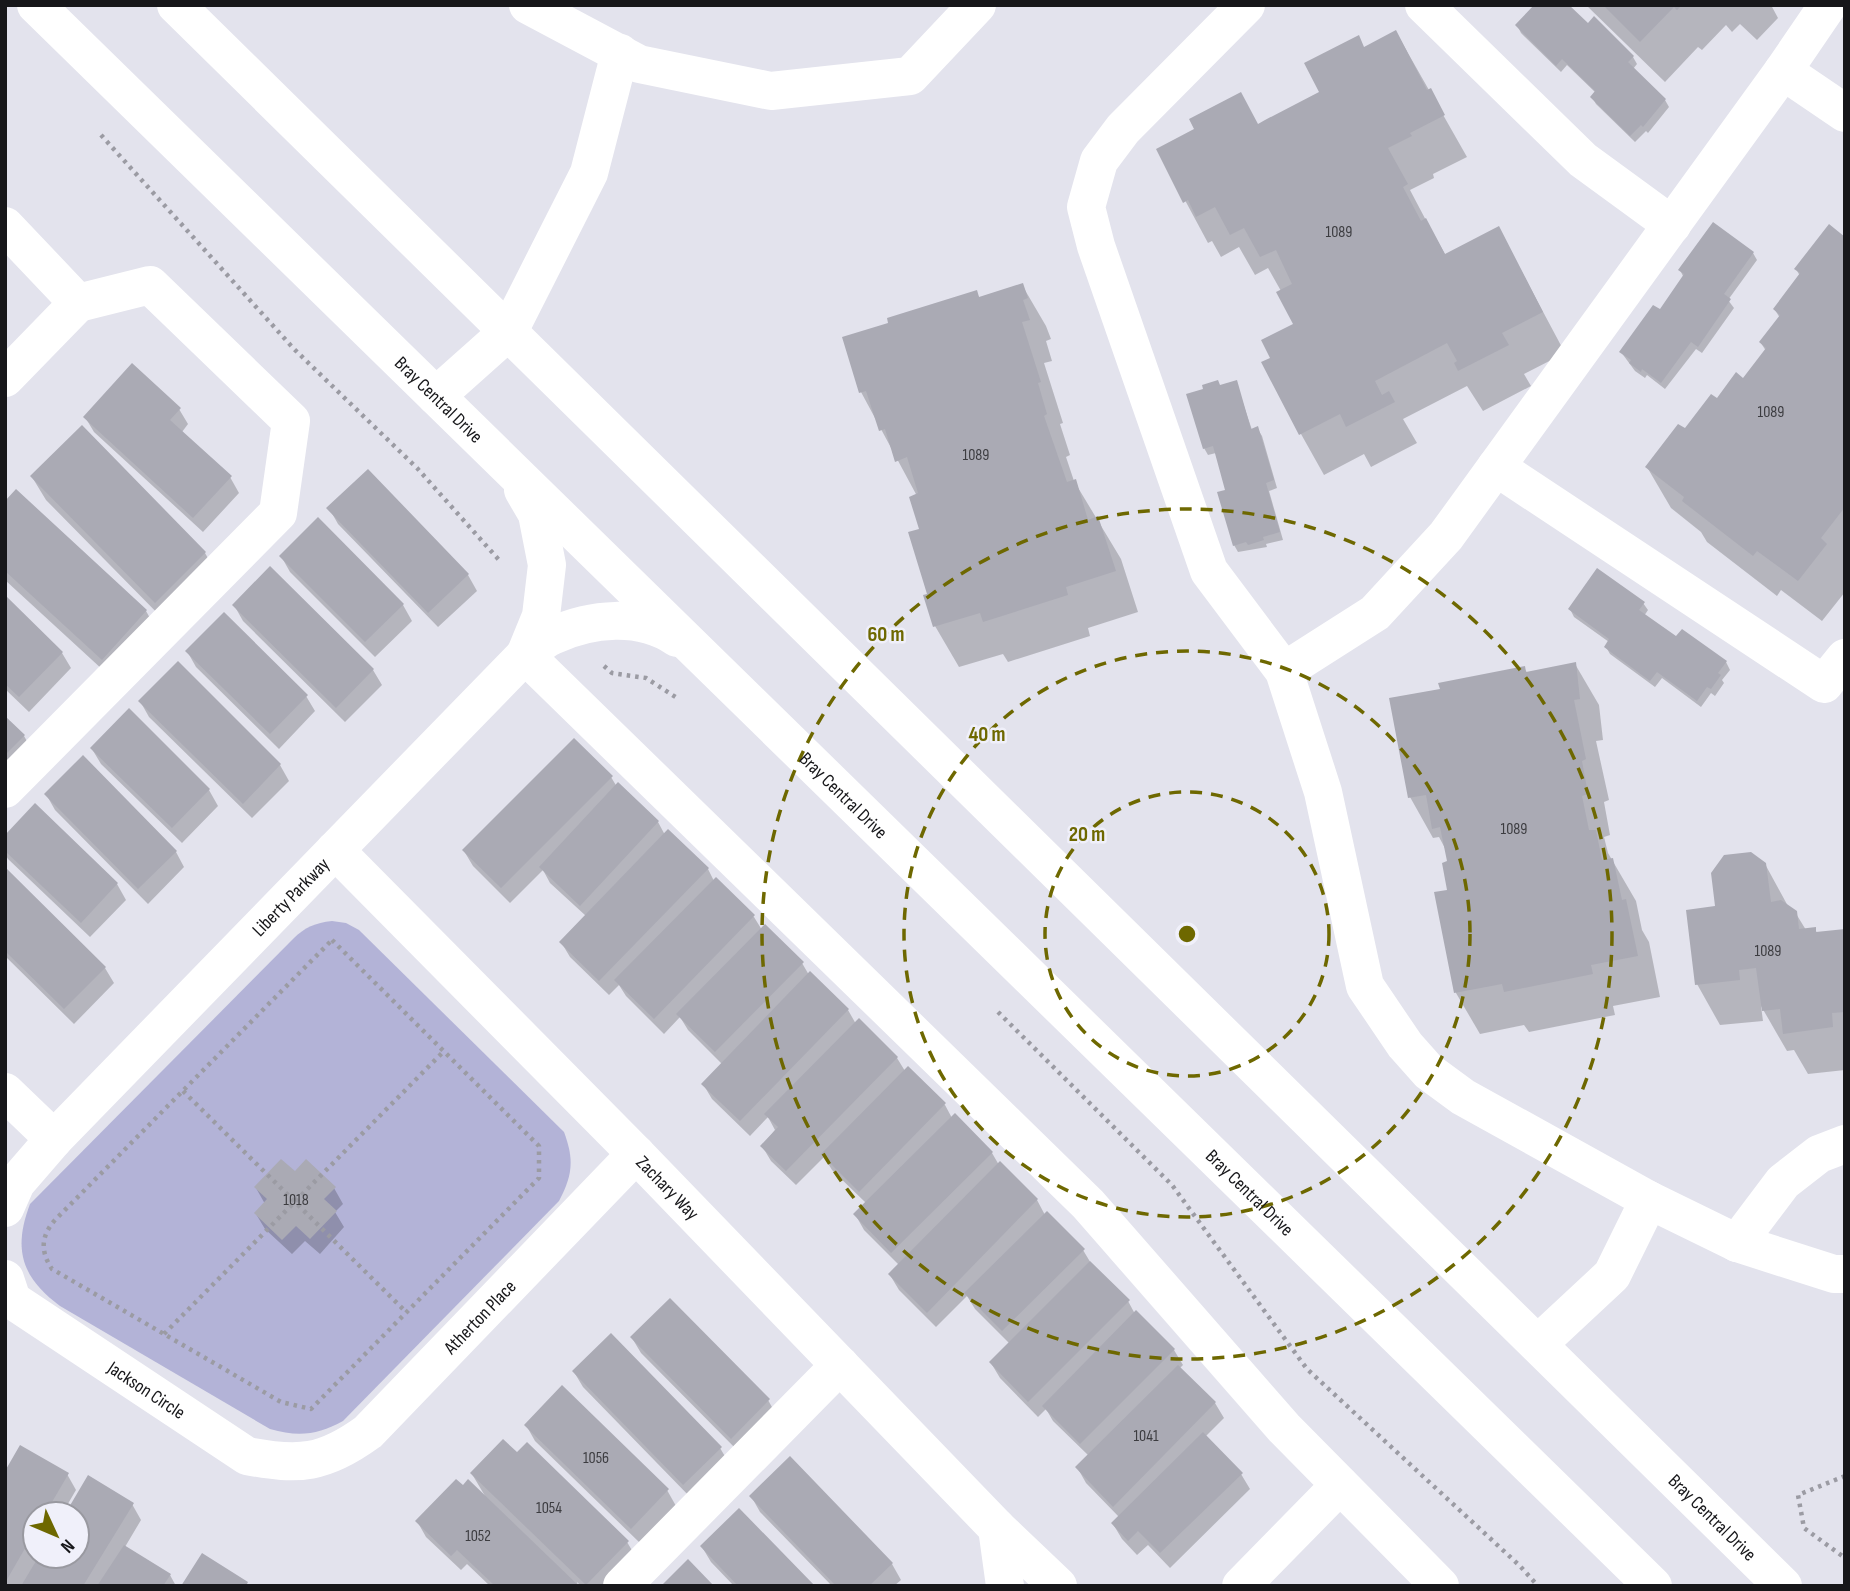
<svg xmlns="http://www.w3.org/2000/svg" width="1850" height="1591" viewBox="0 0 1850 1591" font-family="'Sofia Sans Condensed',sans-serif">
<rect width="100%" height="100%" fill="#e3e3ed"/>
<!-- green -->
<path fill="#b3b3d7" d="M332,921L346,923L359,930L564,1132C574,1159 573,1175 559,1201L343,1421C318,1435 298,1437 270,1429L60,1306C21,1277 13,1249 30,1204L293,939C305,927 315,923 332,921Z"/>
<!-- shadow -->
<path fill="#0003" d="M1586,5H1771L1778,18L1757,40L1740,24L1732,32L1726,25L1702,50L1698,47L1665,82Z
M1594,19L1633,57L1637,64L1633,69L1665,100L1669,107L1648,133L1646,131L1635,142L1596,104L1592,97L1596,93L1567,65L1561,72L1521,33L1517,25H1588Z
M1396,32L1467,157L1433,174L1434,178L1410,190L1429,226L1446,256L1499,229L1565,353L1524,374L1531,386L1483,411L1467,386L1403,419L1417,443L1371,467L1364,454L1324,475L1301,434L1272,359L1295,324L1281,291L1268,268L1255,275L1239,247L1221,257L1212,241L1208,243L1158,150L1259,125L1321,93L1365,49Z
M1845,239V592L1822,621L1781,590L1777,596L1707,542L1701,532L1671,508L1647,467L1717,401L1743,380L1766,351L1761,343L1780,318L1775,310L1800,276L1796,269Z
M1753,253L1757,260L1728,300L1734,308L1702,353L1696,349L1665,389L1647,375L1645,378L1635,371L1621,352L1660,312L1684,278L1680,270Z
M1022,285L1046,326L1051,339L1046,341L1052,361L1044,363L1063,423L1060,424L1070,455L1066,457L1074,481L1121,559L1138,612L1088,628L1090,636L1008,662L1003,654L959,667L935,626L917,496L861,392L976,292L980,299Z
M1236,382L1252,430L1257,428L1262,436L1277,488L1269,491L1283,540L1266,544L1267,547L1238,552L1234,545L1227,491L1216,453L1208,455L1204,448L1220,386Z
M179,409L188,424L182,432L230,477L239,493L203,532L94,432L85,417Z
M82,428L205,553L218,576L169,625L46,500L32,477Z
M5,503L146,611L159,634L116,682L5,580Z
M329,508L468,575L477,591L438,627L338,524Z
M281,556L403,605L412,621L375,657L290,572Z
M5,598L62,653L71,668L29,712L5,689Z
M1643,603L1648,610L1644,616L1676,639L1726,662L1730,670L1722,680L1724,683L1715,696L1711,693L1701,707L1662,678L1655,687L1610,654L1606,647L1609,642L1574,617L1570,609Z
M234,605L373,670L382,685L345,722L243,621Z
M187,651L306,696L315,711L279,749L196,667Z
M1575,664L1599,705L1603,740L1596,741L1609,800L1604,802L1610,835L1604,837L1608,853L1636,901L1642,930L1649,942L1660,997L1613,1006L1615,1015L1529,1032L1524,1025L1480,1034L1456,993L1436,893L1449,891L1447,852L1439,837L1433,838L1410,797L1442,690L1524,668L1528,674Z
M140,701L280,765L289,781L252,818L149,717Z
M5,718L24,736L37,759L5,792Z
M92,749L209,790L218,806L182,843L101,764Z
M611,777L617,787L618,785L658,822L665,835L708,869L714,881L716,879L754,917L762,930L802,963L809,975L848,1010L856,1024L897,1058L905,1071L908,1068L945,1105L952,1118L992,1153L999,1165L1037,1200L1045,1215L1083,1250L1092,1265L1128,1301L1135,1314L1174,1350L1183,1365L1179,1369L1215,1403L1224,1418L1205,1437L1241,1474L1250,1489L1170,1568L1148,1545L1137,1555L1122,1539L1113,1524L1119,1517L1086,1483L1077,1467L1089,1456L1053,1421L1046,1409L1038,1417L1000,1378L991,1363L1010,1344L975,1309L967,1296L936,1327L899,1290L890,1275L899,1265L864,1230L855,1214L866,1203L832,1170L824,1157L796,1185L771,1161L762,1146L775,1130L768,1117L750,1136L712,1099L703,1084L722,1064L688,1030L680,1017L664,1034L626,996L619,985L609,995L570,957L561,942L586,916L550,883L543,870L510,903L473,866L464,851Z
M46,794L176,852L184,867L148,904L55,810Z
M5,837L117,884L126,900L90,937L8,859L5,854Z
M1765,864L1789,908L1795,912L1806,930L1815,929L1817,933L1845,930V1070L1808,1074L1794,1050L1787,1051L1761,1006L1763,1021L1720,1025L1697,984L1717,908Z
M5,869L105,968L114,983L74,1024L5,956Z
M295,1173L334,1188L343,1204L335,1212L344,1227L320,1254L305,1241L292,1254L265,1229L256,1214L265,1204L256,1188Z
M632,1338L768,1400L777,1416L740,1453L641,1353Z
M574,1372L720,1448L729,1463L692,1499L583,1387Z
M526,1425L667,1490L676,1506L640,1543L535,1441Z
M5,1474H67L76,1490L62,1514H35V1556H77V1514H67L132,1504L141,1520L125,1547L170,1575L176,1586H5Z
M472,1474L627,1542L636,1557L609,1586H581L577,1582L578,1586H490L467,1564L461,1570L426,1537L417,1521L463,1488L485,1496Z
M751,1496L892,1564L901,1580L894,1586H832L760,1512Z
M702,1547L813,1586H734L711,1562Z"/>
<!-- building -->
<path fill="#aaaab4" d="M1534,5H1569L1588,23L1594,16L1634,56L1628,62L1666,99L1643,127L1641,125L1630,136L1590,97L1595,91L1562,59L1556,66L1515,25Z
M1603,5H1682L1677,10L1674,7L1640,42Z
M1396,30L1427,90L1431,88L1445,115L1410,133L1412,136L1388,148L1408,184L1403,187L1421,221L1426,218L1445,254L1499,226L1543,312L1502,333L1509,345L1458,371L1454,363L1457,361L1447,343L1375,381L1382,395L1389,391L1395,402L1346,427L1340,414L1299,435L1261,362L1270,358L1261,340L1293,324L1276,292L1292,284L1276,250L1260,257L1244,228L1230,235L1215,207L1196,217L1188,200L1183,203L1156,149L1194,129L1189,119L1241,92L1258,124L1265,120L1319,92L1304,63L1359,35L1364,47Z
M1713,222L1754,252L1724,294L1731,299L1698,347L1691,342L1661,383L1642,369L1641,372L1629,363L1631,360L1619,352L1653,305L1660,309L1684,274L1678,270Z
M1829,224L1845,237V507L1821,538L1827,544L1798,581L1757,551L1753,556L1682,501L1684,497L1645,467L1678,424L1685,428L1711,394L1717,398L1736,372L1743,378L1766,348L1759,342L1780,315L1773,309L1800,273L1794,269Z
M1023,283L1028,298L1023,300L1030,320L1022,322L1041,382L1038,383L1047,414L1044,416L1067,482L1076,479L1088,520L1098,516L1116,571L1066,587L1068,595L983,622L980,613L933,627L923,595L927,594L908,532L919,529L909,497L918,493L907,457L895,462L885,429L879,431L866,391L859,393L842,337L888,323L887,318L977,290L979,297Z
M132,363L181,408L170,420L232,476L193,518L83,417Z
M1218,380L1220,385L1237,380L1251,429L1258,426L1274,480L1266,483L1280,532L1263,537L1264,540L1248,545L1246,542L1233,546L1217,492L1225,490L1213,446L1203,449L1186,394L1203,389L1202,385Z
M82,425L206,552L155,603L30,476Z
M368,469L469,574L428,613L326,508Z
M16,489L147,610L102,660L5,571V501Z
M318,517L404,604L365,642L279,556Z
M270,566L374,669L336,708L232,605Z
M1597,568L1645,602L1639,610L1676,636L1682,629L1727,661L1718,673L1721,675L1711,689L1707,687L1697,701L1657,672L1650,681L1604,647L1609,639L1568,609Z
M5,595L63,652L19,697L5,684Z
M224,612L308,695L270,734L185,651Z
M178,661L281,764L243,804L138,701Z
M1576,662L1580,699L1574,700L1586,759L1582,761L1588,794L1582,796L1589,830H1596L1602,860L1613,858L1622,900L1626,899L1638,956L1591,965L1593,974L1504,992L1502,984L1454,993L1434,892L1447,890L1442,863L1447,861L1440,827L1432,829L1426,795L1408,798L1389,698L1440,689L1438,683L1525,666L1526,672Z
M129,708L210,789L172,828L90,748Z
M5,716L25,735L5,755Z
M574,738L613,776L501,888L462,850Z
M83,755L177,851L138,889L44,794Z
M618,782L659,821L580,906L539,867Z
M35,803L118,883L81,923L5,851V835Z
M668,829L709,868L599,981L559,942Z
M1751,852L1766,863L1771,902L1781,900L1797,911L1799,929L1816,927V932L1845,929V1012L1832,1013L1833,1027L1783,1034L1780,1009L1762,1011L1756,968L1739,970L1740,980L1695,985L1686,910L1715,906L1711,873L1724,855Z
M5,867L106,967L64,1009L5,951Z
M716,877L755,915L654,1019L614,980Z
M765,924L804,962L715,1052L676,1014Z
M810,971L849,1009L740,1121L701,1084Z
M859,1018L898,1057L786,1171L760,1146L778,1127L764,1114Z
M908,1066L946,1103L859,1192L821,1154Z
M955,1113L993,1152L891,1253L853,1214Z
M281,1159L295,1171L306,1159L336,1187L324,1199L337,1211L310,1239L296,1226L282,1240L254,1213L267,1199L254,1187Z
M1000,1161L1038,1199L927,1313L888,1274Z
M1047,1211L1085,1249L1002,1331L964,1293Z
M1090,1261L1130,1300L1028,1402L989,1362Z
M670,1298L770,1399L731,1439L630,1337Z
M1136,1310L1175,1349L1080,1444L1042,1406Z
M611,1333L722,1447L683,1485L572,1371Z
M1178,1365L1216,1402L1113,1507L1075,1467Z
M562,1385L669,1489L631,1529L524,1425Z
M1203,1432L1243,1473L1160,1553L1138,1531L1128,1541L1111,1523Z
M503,1439L517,1452L527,1442L629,1541L586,1585L470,1473Z
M20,1445L69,1473L45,1514H35V1531L5,1583V1471Z
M790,1456L893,1563L869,1586H836L749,1496Z
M88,1475L134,1503L83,1586H21L39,1556H77V1514H65Z
M456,1479L463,1485L468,1479L579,1586H495L457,1550L451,1556L415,1521Z
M739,1508L815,1586H738L700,1546Z
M124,1545L171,1574L163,1586H97Z
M202,1553L248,1582L246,1586H181Z
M688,1559L714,1586H661Z"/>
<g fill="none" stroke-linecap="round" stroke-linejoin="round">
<!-- path -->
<path stroke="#9b9ba3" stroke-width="4.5" stroke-dasharray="3.5 5" stroke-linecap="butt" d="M101,135L294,349L417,468L499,560
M604,666L612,673L646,678L677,698
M332,940L539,1146V1178L311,1409L281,1402L52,1269C40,1251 41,1236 55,1220Z
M998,1012L1172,1185L1307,1369L1520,1566L1538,1586
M183,1091L406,1312
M164,1334L444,1051
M1845,1476L1798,1495L1804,1528L1845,1558"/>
<!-- minor -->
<g stroke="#fff" stroke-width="38">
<path id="s1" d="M36,5L1653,1586"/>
<path id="s2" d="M176,5L1783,1586"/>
<path d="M528,5L639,64L771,91L910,76L977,5"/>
<path d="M1246,5L1123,129L1099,161L1086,207L1096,246L1209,571L1284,671L1323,792L1365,986L1405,1045L1429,1072L1463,1097L1649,1200L1737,1243L1834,1274H1845"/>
<path d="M1424,5L1583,160L1672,225"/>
<path d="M1783,71L1845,113"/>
<path d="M5,226L78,303"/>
<path d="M5,378L78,303"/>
<path d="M436,396L509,331L589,173L620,53"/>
<path d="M1496,467L1824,684L1845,658"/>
<path d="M523,490L537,514L547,565L541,616L525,655"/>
<path d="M525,655L1088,1204L1284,1428L1440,1586"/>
<path d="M1284,671L1375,613L1446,536L1783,71L1828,5"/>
<path d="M5,789L278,513L291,421L150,285L78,303"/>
<path id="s3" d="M335,850L636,1154L997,1528L1058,1586"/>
<path d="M5,1092L54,1139"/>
<path id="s4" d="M5,1208L16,1183L54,1139L525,655C534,649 542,640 552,636C591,618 640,613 677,638"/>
<path d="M1737,1243L1783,1182L1819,1154L1845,1144"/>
<path id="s5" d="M5,1279L12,1300L247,1456C299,1466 324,1464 368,1432L636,1154"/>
<path d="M1538,1344L1612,1275L1649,1200"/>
<path d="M997,1528L1005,1586"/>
<path d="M622,1586L840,1365"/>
<path d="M1241,1586L1340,1485"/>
</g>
</g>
<!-- distance rings -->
<g fill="none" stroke="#6e6800" stroke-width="3.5" stroke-dasharray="12 9">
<circle cx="1187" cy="934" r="142"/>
<circle cx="1187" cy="934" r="283"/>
<circle cx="1187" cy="934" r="425"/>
</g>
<g text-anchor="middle" stroke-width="5" stroke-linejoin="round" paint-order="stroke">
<!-- number labels -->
<g font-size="16" fill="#3c3c40">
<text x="1339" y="237">1089</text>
<text x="1771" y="417">1089</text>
<text x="976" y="460">1089</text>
<text x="1514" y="834">1089</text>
<text x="1768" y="956">1089</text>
<text x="296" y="1205">1018</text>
<text x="1146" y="1441">1041</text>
<text x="596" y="1463">1056</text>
<text x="549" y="1513">1054</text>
<text x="478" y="1541">1052</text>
</g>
<!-- street labels -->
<g font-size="19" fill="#17171a" stroke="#f0f0fa">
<text dy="7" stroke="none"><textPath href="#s1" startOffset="564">Bray Central Drive</textPath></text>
<text dy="7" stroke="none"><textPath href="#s1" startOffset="1130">Bray Central Drive</textPath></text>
<text dy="7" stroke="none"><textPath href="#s4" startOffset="424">Liberty Parkway</textPath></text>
<text dy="7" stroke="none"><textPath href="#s3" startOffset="474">Zachary Way</textPath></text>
<text dy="7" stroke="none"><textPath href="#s1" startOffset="1698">Bray Central Drive</textPath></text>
<text dy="7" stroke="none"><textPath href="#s5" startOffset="593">Atherton Place</textPath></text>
<text dy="7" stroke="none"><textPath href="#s5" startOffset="184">Jackson Circle</textPath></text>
<text dy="7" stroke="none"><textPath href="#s2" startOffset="2156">Bray Central Drive</textPath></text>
</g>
</g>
<circle cx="1187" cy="934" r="10" fill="#6e6800" stroke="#f0f0fa" stroke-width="3.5"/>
<g font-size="21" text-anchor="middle" font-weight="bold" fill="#6e6800" stroke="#f0f0fa" stroke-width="5" stroke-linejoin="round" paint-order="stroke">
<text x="886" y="641">60 m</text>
<text x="987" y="741">40 m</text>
<text x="1087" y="841">20 m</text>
</g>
<!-- border -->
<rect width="1850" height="1591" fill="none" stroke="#17171a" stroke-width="14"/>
<!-- north arrow -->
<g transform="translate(56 1535) rotate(134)"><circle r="33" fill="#f0f0fa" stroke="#9999a0" stroke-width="2"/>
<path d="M0-5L12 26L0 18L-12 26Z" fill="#6e6800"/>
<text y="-10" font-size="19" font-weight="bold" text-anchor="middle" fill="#17171a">N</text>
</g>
</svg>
